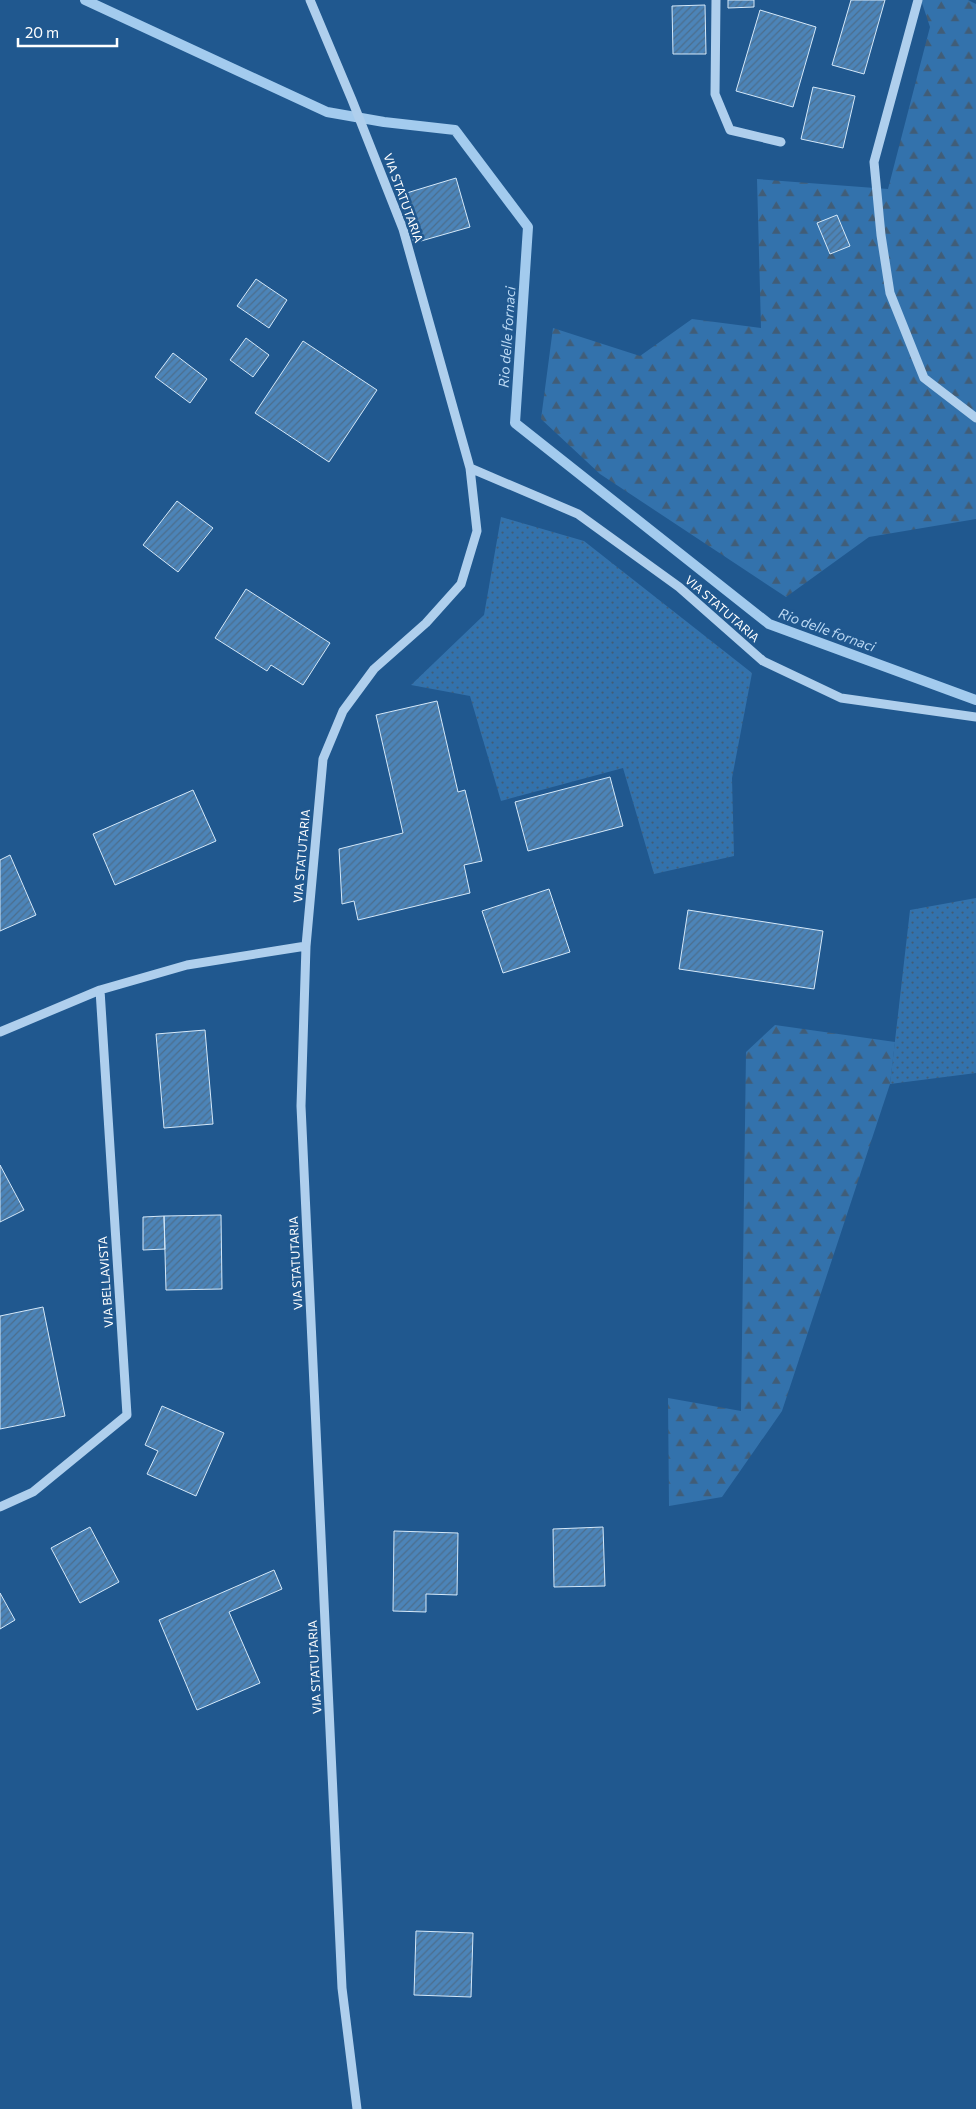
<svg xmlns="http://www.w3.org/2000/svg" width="976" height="2109" viewBox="0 0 976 2109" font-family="Commissioner,sans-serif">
<defs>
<pattern id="grass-dots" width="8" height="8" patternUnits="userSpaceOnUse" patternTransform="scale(1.25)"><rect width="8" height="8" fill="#3372ac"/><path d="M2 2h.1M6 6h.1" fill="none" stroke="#415d77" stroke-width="1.8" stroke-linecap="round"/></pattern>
<pattern id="forest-firs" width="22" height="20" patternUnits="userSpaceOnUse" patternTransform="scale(1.25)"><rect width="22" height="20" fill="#3372ac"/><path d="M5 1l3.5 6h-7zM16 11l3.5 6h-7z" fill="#415d77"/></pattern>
<pattern id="building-hatch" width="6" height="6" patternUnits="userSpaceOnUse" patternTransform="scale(1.25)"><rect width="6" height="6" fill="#4c84b8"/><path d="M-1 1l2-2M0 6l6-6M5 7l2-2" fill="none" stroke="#4c6e8d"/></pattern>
</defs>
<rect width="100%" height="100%" fill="#20588f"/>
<!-- grass -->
<path fill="url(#grass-dots)" d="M501,517L584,541L752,673L732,778L734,856L654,874L623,768L501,801L470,696L411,685L484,615Z
M976,898V1073L890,1084L910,910Z"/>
<!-- forest -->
<path fill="url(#forest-firs)" d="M921,0H968L976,4V519L869,537L786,597L600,474L541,419L553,328L640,356L692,319L761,328L757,179L888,189L930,27Z
M775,1025L895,1042L890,1084L782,1411L722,1497L669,1506L668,1398L741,1411L746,1052Z"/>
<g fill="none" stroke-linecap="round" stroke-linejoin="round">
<!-- stream -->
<path stroke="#a3cbee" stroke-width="10" d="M85,0L327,112L384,122L455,130L528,227L515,423L769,624L976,700"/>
</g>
<!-- building -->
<path fill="url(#building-hatch)" stroke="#d4e8f9" d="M728,0H754V7L728,8Z
M851,0H885L864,74L832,65Z
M705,5L706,54H673L672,6Z
M760,10L816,27L793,107L736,91Z
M813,87L855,96L843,148L801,139Z
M456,178L470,227L414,243L400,195Z
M837,215L850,246L830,254L817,223Z
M256,279L287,300L269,328L237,306Z
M246,338L269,355L253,377L230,360Z
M303,341L377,390L329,462L255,413Z
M173,353L207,379L190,403L155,377Z
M177,501L213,528L178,572L143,545Z
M246,589L330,643L303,685L271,665L267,671L215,638Z
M437,701L458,792L465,790L482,861L464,865L470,893L358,920L354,901L342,904L339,849L403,833L376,715Z
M610,777L623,826L528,851L515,802Z
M193,790L216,841L115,885L93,834Z
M10,855L36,915L0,931V860Z
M549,889L570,952L503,973L482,911Z
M688,910L823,931L814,989L679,969Z
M205,1030L213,1124L164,1128L156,1034Z
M0,1165L24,1210L0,1222Z
M221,1215L222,1289L166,1290L164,1216Z
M164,1216L165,1249L143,1250V1217Z
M43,1307L65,1416L0,1429V1316Z
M162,1406L224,1433L196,1496L147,1474L158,1451L145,1445Z
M90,1527L119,1582L80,1603L51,1548Z
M603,1527L605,1586L554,1587L553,1529Z
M394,1531L458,1533L457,1595L426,1594V1612L393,1611Z
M274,1570L282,1589L229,1612L260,1683L197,1710L159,1620Z
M0,1593L15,1620L0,1629Z
M416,1931L473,1933L471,1997L414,1995Z"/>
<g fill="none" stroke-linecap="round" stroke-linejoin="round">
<!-- minor -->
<path stroke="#afcfed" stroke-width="9" d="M310,0L352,100L403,229L470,468L477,531L461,584L426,623L374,669L343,711L323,759L306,946L301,1106L342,1988L357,2109
M716,0L715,94L730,130L781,142
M918,0L874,162L881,235L890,293L924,378L976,418
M470,468L578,514L679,587L763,661L841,698L976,717
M0,1032L100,990L187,965L306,946
M0,1507L33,1492L127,1415L100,990"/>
</g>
<g text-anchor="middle" stroke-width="5" stroke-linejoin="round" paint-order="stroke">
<!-- street labels -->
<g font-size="12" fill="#fff" stroke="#20588f">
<text transform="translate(403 198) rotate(70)" y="4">VIA STATUTARIA</text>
<text transform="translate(722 609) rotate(41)" y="4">VIA STATUTARIA</text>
<text transform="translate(302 856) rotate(-85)" y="4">VIA STATUTARIA</text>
<text transform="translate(296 1263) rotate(-93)" y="4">VIA STATUTARIA</text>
<text transform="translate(106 1282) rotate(-94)" y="4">VIA BELLAVISTA</text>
<text transform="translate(315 1667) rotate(-93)" y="4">VIA STATUTARIA</text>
</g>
<!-- water labels -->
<g font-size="14" font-style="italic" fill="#bbd9f4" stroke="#20588f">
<text transform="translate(507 337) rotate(-86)" y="5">Rio delle fornaci</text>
<text transform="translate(827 630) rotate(20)" y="5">Rio delle fornaci</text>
</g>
</g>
<!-- scale -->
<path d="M18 38v8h99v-8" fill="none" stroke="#ffffff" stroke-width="2.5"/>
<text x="25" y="38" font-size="15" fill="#ffffff" stroke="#20588f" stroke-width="4" paint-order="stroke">20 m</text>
</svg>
